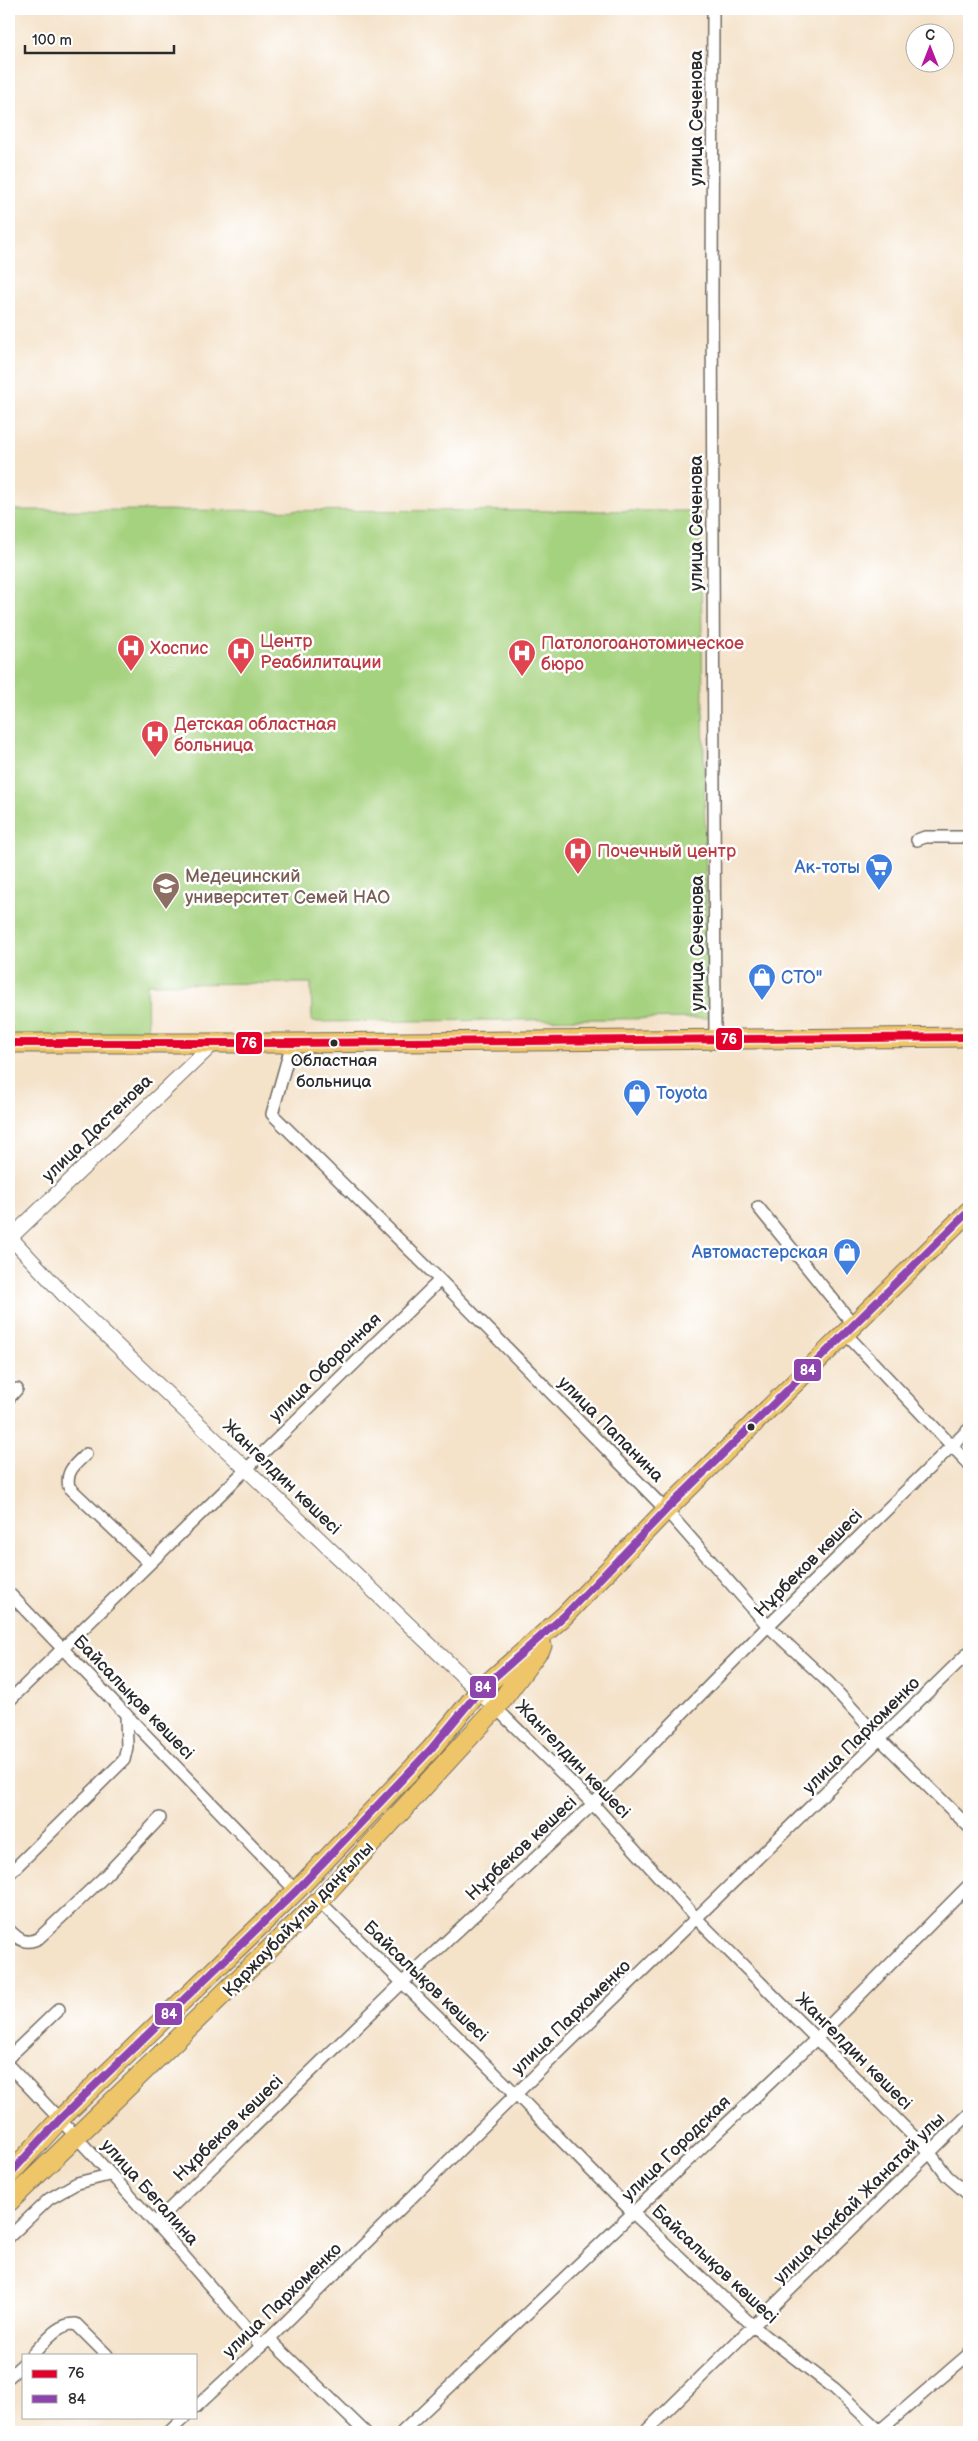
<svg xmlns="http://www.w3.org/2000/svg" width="978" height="2441" viewBox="0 0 978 2441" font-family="'Balsamiq Sans',sans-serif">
<rect width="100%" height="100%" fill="#fff"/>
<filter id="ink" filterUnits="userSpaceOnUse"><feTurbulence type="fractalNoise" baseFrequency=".02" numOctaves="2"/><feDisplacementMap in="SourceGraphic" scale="10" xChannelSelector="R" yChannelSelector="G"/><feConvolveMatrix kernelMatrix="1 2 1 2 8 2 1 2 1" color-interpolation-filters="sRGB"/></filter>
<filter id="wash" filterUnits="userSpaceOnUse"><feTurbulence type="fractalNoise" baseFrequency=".0096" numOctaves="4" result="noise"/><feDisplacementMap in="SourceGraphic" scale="20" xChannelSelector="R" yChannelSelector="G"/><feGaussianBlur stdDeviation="1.12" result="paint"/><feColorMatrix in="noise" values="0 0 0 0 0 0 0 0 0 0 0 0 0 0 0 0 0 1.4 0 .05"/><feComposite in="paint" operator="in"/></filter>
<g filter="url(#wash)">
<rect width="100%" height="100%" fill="#f4e2c9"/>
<!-- green -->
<path fill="#a5d27e" stroke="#687e54" d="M9,510L700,511L708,1018L312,1022L311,983L147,984L148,1040L9,1039Z"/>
</g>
<g filter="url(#ink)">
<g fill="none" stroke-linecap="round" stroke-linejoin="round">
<!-- minor casing -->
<g stroke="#716b62" stroke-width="14">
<path id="minor" d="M713,9L712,296L715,1038
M917,840L925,837H969
M292,1043L272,1114L440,1280L666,1510L768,1626L828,1682L881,1740L969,1827
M758,1207L853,1324
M845,1333L969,1464
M9,1398L17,1389
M86,1454C76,1464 65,1471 69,1487L148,1562
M9,1593L296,1891
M9,1701L440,1280
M496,1708L593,1804L697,1919L930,2153L947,2176L969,2195
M9,1874L124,1760L127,1747L126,1714
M319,1901L516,2094L633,2213L753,2326L835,2389L881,2432
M9,1930C19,1940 26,1945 39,1938L102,1879L160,1818
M9,2057L59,2009
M9,2066C96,2156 180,2249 261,2346
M155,2223L402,1983L593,1804L768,1626L969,1429
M9,2237L49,2199L77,2183L109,2175
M269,2339L365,2432
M32,2355C45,2342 57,2323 76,2324L107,2355
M9,2377L24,2363
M196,2407L269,2339L516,2094L969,1652
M169,2432L185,2417
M402,2432L815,2040L969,1885
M645,2432L969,2114
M878,2432L969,2354"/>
</g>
<!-- tertiary casing -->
<g stroke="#716b62" stroke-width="16">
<path id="tertiary" d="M9,1236L64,1295L496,1708
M9,1239L213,1044"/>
</g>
<!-- trunk casing -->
<g stroke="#716b62" stroke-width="21">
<path id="trunk" d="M9,1043H292L969,1037
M9,2175L60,2119L296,1891L431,1749L480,1690L564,1616L666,1510L969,1211
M9,2202L319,1901L496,1708L542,1646"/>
</g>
<!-- minor -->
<use href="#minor" stroke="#fff" stroke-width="11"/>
<!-- tertiary -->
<use href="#tertiary" stroke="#fff" stroke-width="14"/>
<!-- trunk -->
<use href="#trunk" stroke="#eec569" stroke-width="19"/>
<!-- bus-1 casing -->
<g stroke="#fff" stroke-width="11">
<path id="bus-1" d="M9,1043H292L969,1037"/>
</g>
<!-- bus-2 casing -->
<g stroke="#fff" stroke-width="11">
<path id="bus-2" d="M9,2175L60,2119L296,1891L431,1749L480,1690L564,1616L666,1510L969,1211"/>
</g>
<!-- bus-1 -->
<use href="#bus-1" stroke="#e4002b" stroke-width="8"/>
<!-- bus-2 -->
<use href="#bus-2" stroke="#8e44ad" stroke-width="8"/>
</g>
</g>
<!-- icons -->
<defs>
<g id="hospital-pin" transform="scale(1.4375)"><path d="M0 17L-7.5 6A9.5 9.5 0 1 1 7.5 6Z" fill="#e0444e" stroke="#fff"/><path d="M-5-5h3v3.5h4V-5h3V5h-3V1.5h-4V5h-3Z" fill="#fff"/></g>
<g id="supermarket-pin" transform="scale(1.4375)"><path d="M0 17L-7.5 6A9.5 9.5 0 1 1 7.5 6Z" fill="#3f7fe0" stroke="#fff"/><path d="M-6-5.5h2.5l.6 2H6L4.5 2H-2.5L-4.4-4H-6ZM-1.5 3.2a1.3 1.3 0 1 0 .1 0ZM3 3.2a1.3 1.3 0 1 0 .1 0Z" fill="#fff"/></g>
<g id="university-pin" transform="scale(1.4375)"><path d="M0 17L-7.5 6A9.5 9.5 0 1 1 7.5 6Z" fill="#8d6e63" stroke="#fff"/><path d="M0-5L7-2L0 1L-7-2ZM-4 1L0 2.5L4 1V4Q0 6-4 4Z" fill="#fff"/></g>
<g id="shop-pin" transform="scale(1.4375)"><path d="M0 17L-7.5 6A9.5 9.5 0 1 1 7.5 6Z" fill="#3f7fe0" stroke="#fff"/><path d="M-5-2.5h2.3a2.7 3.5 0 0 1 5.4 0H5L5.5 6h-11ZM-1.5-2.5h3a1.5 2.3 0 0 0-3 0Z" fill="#fff"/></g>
</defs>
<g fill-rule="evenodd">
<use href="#hospital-pin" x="131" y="648"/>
<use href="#hospital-pin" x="241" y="651"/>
<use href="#hospital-pin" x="522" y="653"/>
<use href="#hospital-pin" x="155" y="734"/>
<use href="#hospital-pin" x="578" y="851"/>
<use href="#supermarket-pin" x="879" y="867"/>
<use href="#university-pin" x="166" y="886"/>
<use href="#shop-pin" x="762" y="977"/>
<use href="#shop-pin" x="637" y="1093"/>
<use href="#shop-pin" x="847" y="1252"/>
</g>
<!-- markers -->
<g fill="#2b2b2b" stroke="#fff" stroke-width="2">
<circle cx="334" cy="1043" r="4.5"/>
<circle cx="751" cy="1427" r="4.5"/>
</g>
<g text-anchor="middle" stroke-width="5" stroke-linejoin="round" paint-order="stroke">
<!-- bus labels -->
<g font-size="17" fill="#2b2b2b" stroke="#fff">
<text x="334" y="1066">Областная<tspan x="334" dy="21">больница</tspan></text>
</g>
<!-- street labels -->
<g font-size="18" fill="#2b2b2b" stroke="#fff">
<text transform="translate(696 118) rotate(-90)" y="6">улица Сеченова</text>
<text transform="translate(696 523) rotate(-90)" y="6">улица Сеченова</text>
<text transform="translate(697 943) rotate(-90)" y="6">улица Сеченова</text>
<text transform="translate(97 1128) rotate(-44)" y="6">улица Дастенова</text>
<text transform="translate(325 1367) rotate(-44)" y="6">улица Оборонная</text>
<text transform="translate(611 1429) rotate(45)" y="6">улица Папанина</text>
<text transform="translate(282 1477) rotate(44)" y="6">Жангелдин көшесі</text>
<text transform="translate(808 1563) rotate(-45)" y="6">Нұрбеков көшесі</text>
<text transform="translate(134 1697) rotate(46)" y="6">Байсалықов көшесі</text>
<text transform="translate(861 1735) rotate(-45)" y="6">улица Пархоменко</text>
<text transform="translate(573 1759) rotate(46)" y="6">Жангелдин көшесі</text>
<text transform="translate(521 1848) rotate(-43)" y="6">Нұрбеков көшесі</text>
<text transform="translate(298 1919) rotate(-46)" y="6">Қаржаубайұлы даңғылы</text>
<text transform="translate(426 1981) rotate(44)" y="6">Байсалықов көшесі</text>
<text transform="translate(571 2017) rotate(-44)" y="6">улица Пархоменко</text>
<text transform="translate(854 2051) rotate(45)" y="6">Жангелдин көшесі</text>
<text transform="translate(228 2128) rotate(-44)" y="6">Нұрбеков көшесі</text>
<text transform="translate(676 2148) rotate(-44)" y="6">улица Городская</text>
<text transform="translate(150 2192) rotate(48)" y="6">улица Бегалина</text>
<text transform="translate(859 2198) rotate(-45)" y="6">улица Кокбай Жанатай улы</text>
<text transform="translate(715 2264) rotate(43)" y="6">Байсалықов көшесі</text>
<text transform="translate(282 2300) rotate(-44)" y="6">улица Пархоменко</text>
</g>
<!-- health labels -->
<g font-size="18" fill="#be3a42" stroke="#fff" text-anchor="start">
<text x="260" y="647">Центр<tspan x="260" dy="21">Реабилитации</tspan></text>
<text x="541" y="649">Патологоанотомическое<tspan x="541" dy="21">бюро</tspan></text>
<text x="150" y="654">Хоспис</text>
<text x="174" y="730">Детская областная<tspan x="174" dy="21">больница</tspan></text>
<text x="597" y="857">Почечный центр</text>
</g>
<!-- shop labels -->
<g font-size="18" fill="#366cbe" stroke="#fff" text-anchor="end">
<text x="860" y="873">Ак-тоты</text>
<text x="781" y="983" text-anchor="start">СТО"</text>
<text x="656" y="1099" text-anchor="start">Toyota</text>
<text x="828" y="1258">Автомастерская</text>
</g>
<!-- education labels -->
<g font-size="18" fill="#785e54" stroke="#fff" text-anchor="start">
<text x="185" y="882">Медецинский<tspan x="185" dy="21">университет Семей НАО</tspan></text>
</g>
</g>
<g stroke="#fff" stroke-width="2">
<rect x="715" y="1027" width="28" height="24" rx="5" fill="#e4002b"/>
<rect x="235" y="1031" width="28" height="24" rx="5" fill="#e4002b"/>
<rect x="793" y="1358" width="29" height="24" rx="5" fill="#8e44ad"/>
<rect x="469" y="1675" width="28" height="24" rx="5" fill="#8e44ad"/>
<rect x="154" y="2002" width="29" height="24" rx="5" fill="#8e44ad"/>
</g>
<g font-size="14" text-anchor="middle" font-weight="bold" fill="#fff">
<text x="729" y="1044">76</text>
<text x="249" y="1048">76</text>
<text x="808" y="1375">84</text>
<text x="483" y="1692">84</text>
<text x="169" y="2019">84</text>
</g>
<!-- margin -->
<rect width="978" height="2441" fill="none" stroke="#fff" stroke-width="30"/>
<!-- legend -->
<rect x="22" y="2354" width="175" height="65" fill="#ffffff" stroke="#aaaaaa"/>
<rect x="32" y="2370" width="25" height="8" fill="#e4002b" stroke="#aaaaaa"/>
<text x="68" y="2378" font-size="15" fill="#2b2b2b">76</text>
<rect x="32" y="2395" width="25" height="8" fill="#8e44ad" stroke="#aaaaaa"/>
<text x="68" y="2404" font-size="15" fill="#2b2b2b">84</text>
<!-- north arrow -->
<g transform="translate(930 48)"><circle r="24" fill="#ffffff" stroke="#aaaaaa"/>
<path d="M0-4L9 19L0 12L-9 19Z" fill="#b5179e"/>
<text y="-8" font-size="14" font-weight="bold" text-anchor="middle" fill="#2b2b2b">С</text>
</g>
<!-- scale -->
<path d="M25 45v8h149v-8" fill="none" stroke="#2b2b2b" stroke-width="2.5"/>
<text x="32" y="45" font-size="15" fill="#2b2b2b" stroke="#ffffff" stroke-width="4" paint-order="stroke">100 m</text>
</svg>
